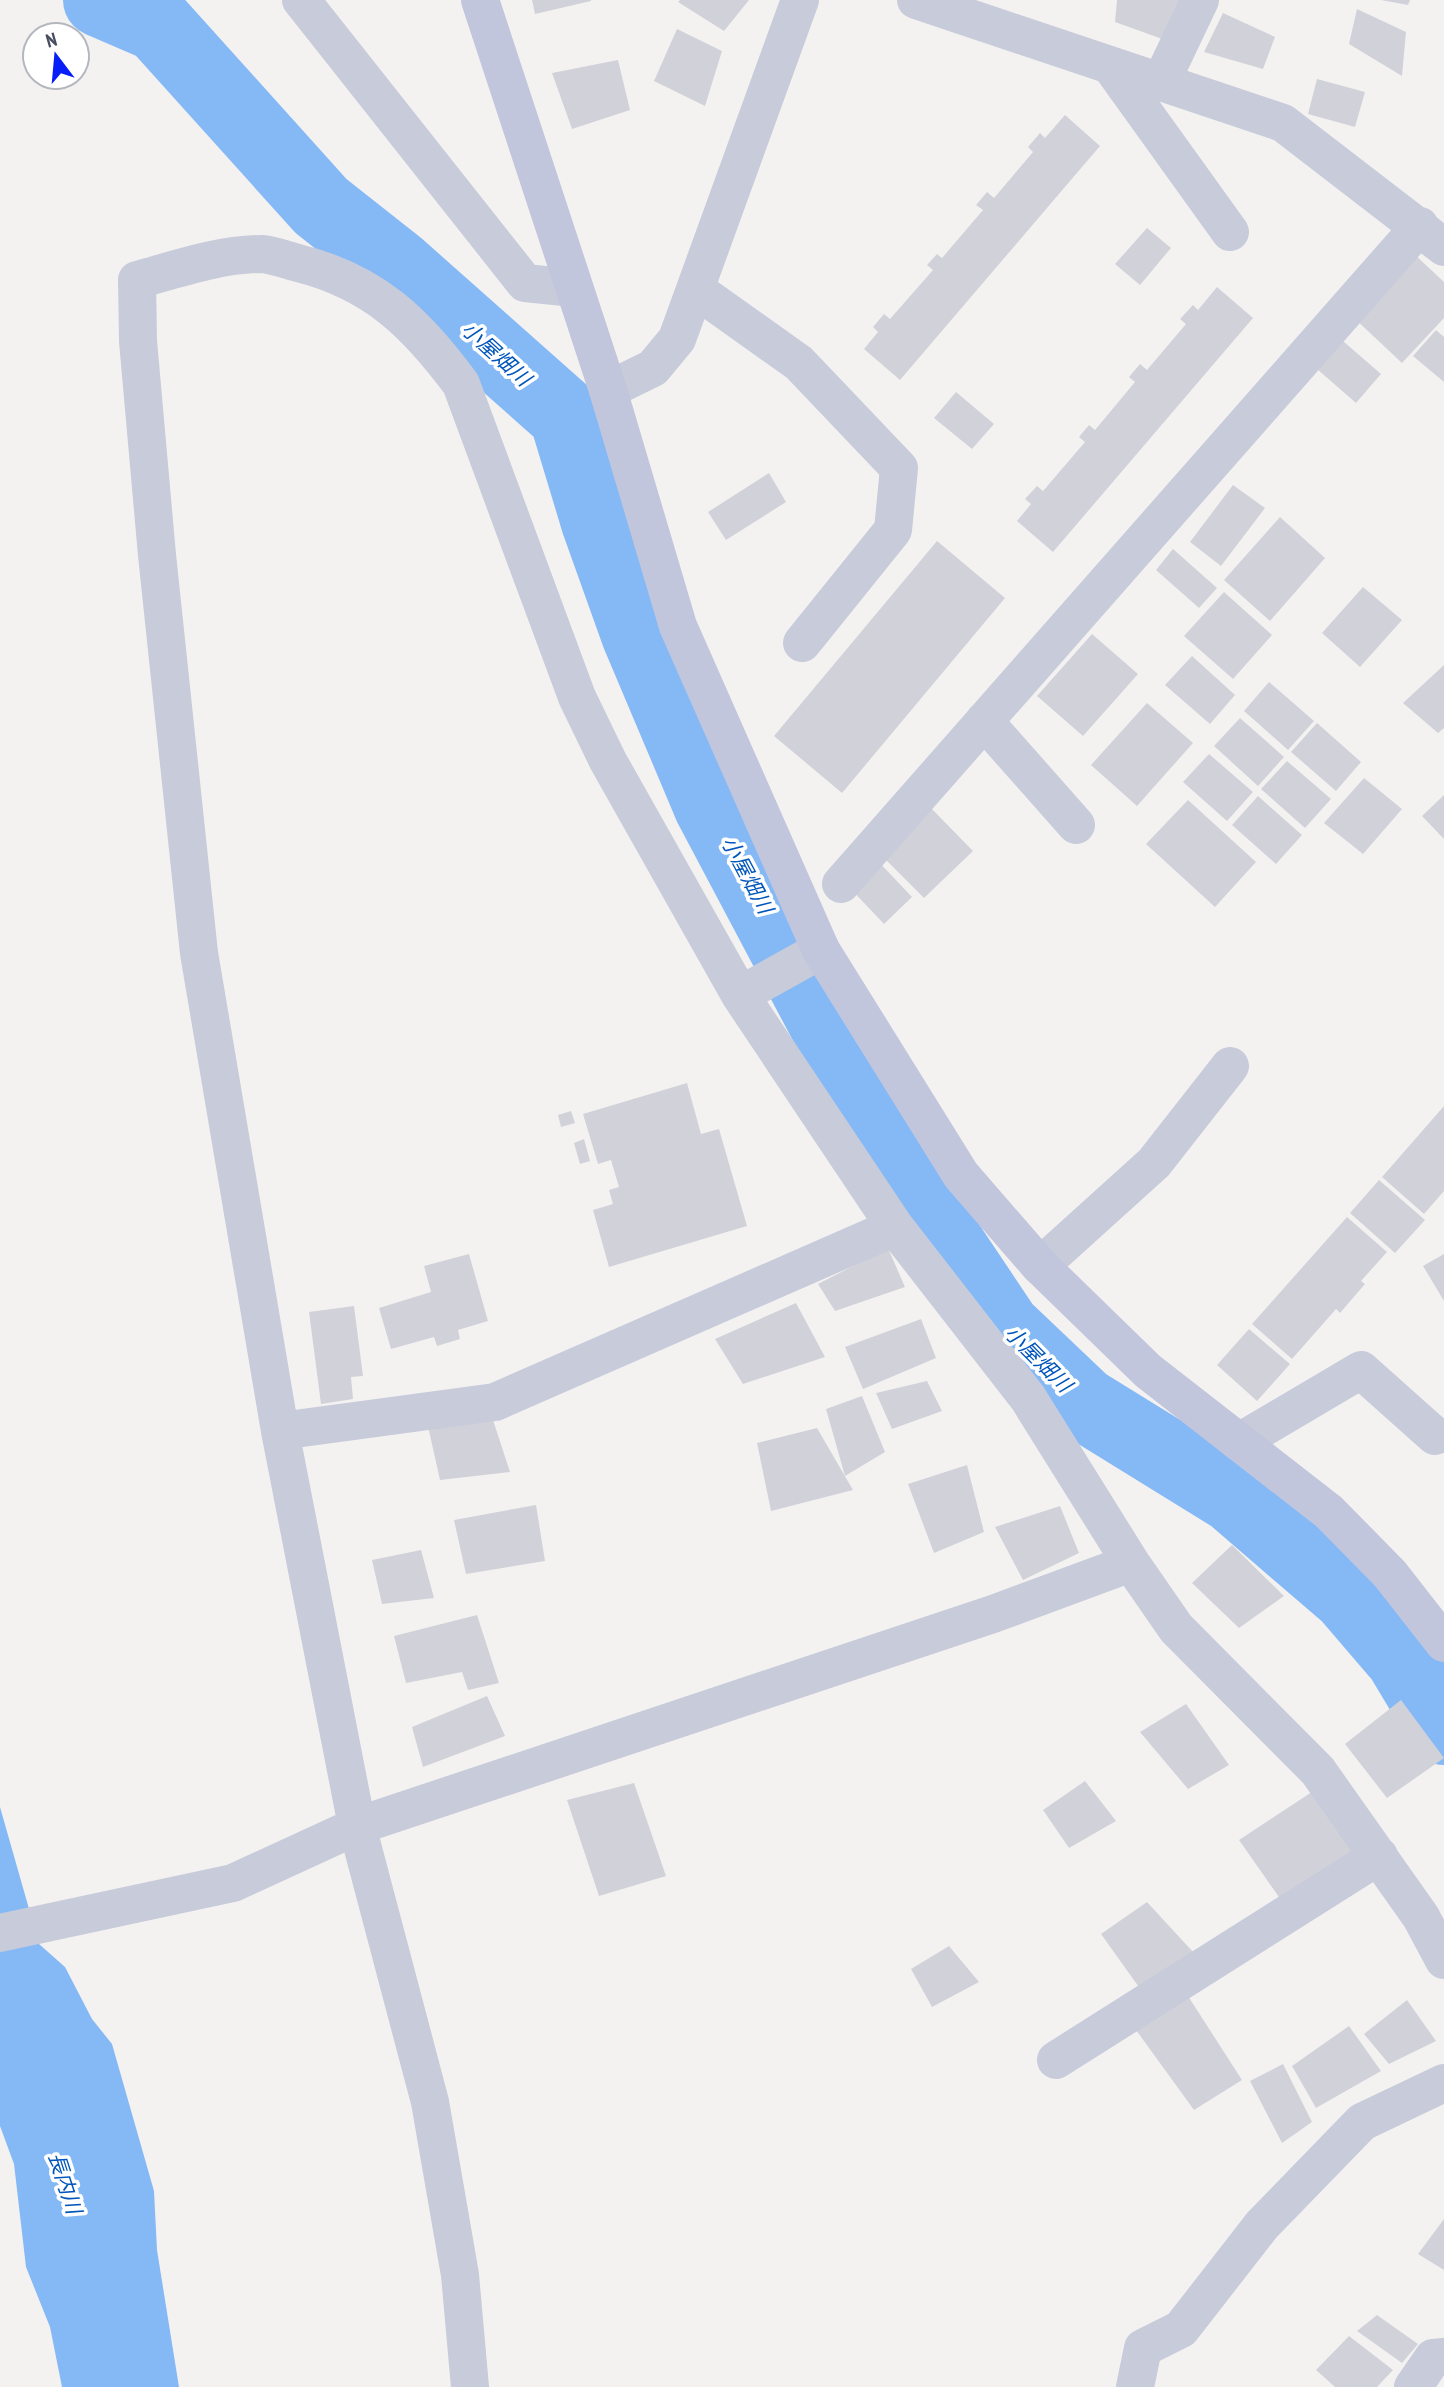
<svg xmlns="http://www.w3.org/2000/svg" width="1444" height="2387" viewBox="0 0 1444 2387" font-family="'PT Sans Narrow','Noto Sans JP',sans-serif">
<rect width="100%" height="100%" fill="#f4f2f1"/>
<!-- water -->
<path fill="#85b9f6" d="M0,1807L39,1944L65,1967L92,2019L112,2044L154,2191L157,2250L179,2387H62L50,2327L26,2267L14,2164L0,2126Z"/>
<g fill="none" stroke-linecap="round" stroke-linejoin="round">
<!-- river -->
<path stroke="#85b9f6" stroke-width="74" d="M100,0L158,25L321,206L397,266L566,416L598,522L638,634L711,807L923,1207L1004,1328L1084,1404L1233,1496L1348,1595L1402,1658L1444,1728"/>
</g>
<!-- building -->
<path fill="#d1d1d9" d="M532,0H591V1L535,14Z
M680,0H749L724,31L678,2Z
M1117,0H1183L1165,40L1115,22Z
M1381,0H1410L1408,5Z
M1357,9L1406,32L1402,76L1349,44Z
M1223,13L1275,37L1263,69L1204,52Z
M677,29L722,51L705,106L654,81Z
M618,60L630,110L572,129L552,73Z
M1317,79L1365,92L1355,127L1308,114Z
M1065,115L1100,146L900,380L864,349L878,332L873,327L884,314L890,319L933,270L927,265L937,254L942,258L983,210L976,205L987,192L994,198L1033,152L1028,147L1040,133L1045,138Z
M1147,228L1171,248L1140,285L1115,264Z
M1413,253L1444,282V318L1402,363L1353,317Z
M1217,287L1253,318L1053,552L1017,521L1031,504L1025,499L1037,486L1043,491L1085,442L1079,437L1089,425L1095,430L1135,382L1129,377L1140,364L1147,370L1186,324L1180,319L1193,305L1198,310Z
M1436,330L1444,337V382L1413,356Z
M1343,341L1381,374L1356,403L1317,369Z
M956,392L994,424L972,449L934,418Z
M769,473L786,502L726,540L708,512Z
M1233,485L1265,508L1221,566L1190,542Z
M1280,517L1325,558L1270,621L1224,580Z
M937,541L1005,598L842,793L774,736Z
M1173,549L1217,588L1199,608L1156,570Z
M1363,587L1402,620L1360,667L1322,633Z
M1224,592L1272,635L1233,679L1184,636Z
M1092,634L1138,674L1083,736L1037,696Z
M1192,656L1235,695L1210,724L1165,685Z
M1444,665V728L1438,733L1403,703Z
M1269,682L1314,721L1288,750L1244,711Z
M1147,703L1193,743L1137,806L1091,765Z
M1240,718L1284,757L1258,786L1214,746Z
M1317,723L1361,762L1336,791L1291,752Z
M1209,754L1253,792L1227,821L1183,782Z
M1287,761L1331,799L1305,828L1261,789Z
M1364,778L1402,809L1363,854L1324,823Z
M1444,795V839L1422,816Z
M1258,796L1302,835L1276,864L1232,825Z
M1188,800L1256,862L1215,907L1146,844Z
M931,808L973,851L924,898L882,856Z
M876,859L912,897L884,924L848,886Z
M687,1083L701,1134L719,1129L747,1226L609,1267L593,1210L613,1204L609,1190L619,1187L611,1160L598,1164L583,1114Z
M1444,1106V1191L1424,1214L1382,1177Z
M571,1111L575,1123L561,1127L558,1115Z
M584,1139L590,1161L580,1164L574,1143Z
M1379,1180L1425,1220L1395,1253L1350,1213Z
M1347,1217L1387,1252L1361,1281L1365,1284L1340,1313L1336,1309L1292,1359L1252,1324Z
M888,1248L905,1287L835,1311L818,1284Z
M469,1254L488,1321L458,1330L460,1339L437,1346L434,1337L391,1349L379,1308L431,1292L424,1266Z
M1444,1254V1301L1423,1266Z
M796,1303L825,1357L743,1384L715,1339Z
M354,1306L363,1376L351,1377L353,1399L321,1404L309,1312Z
M921,1319L936,1358L863,1389L845,1347Z
M1249,1329L1290,1364L1257,1401L1217,1365Z
M927,1381L942,1411L892,1429L876,1393Z
M862,1396L885,1452L845,1476L826,1409Z
M492,1417L510,1472L440,1480L427,1422Z
M817,1428L853,1490L771,1511L757,1443Z
M967,1465L984,1532L934,1553L908,1484Z
M536,1505L545,1561L466,1574L454,1520Z
M1060,1506L1079,1553L1023,1580L995,1527Z
M1232,1545L1284,1596L1239,1628L1192,1583Z
M421,1550L434,1598L382,1604L372,1560Z
M477,1615L499,1683L468,1690L462,1672L406,1683L394,1636Z
M487,1696L505,1736L423,1767L412,1727Z
M1401,1700L1444,1758L1387,1798L1345,1744Z
M1186,1704L1229,1765L1188,1789L1140,1732Z
M1085,1781L1116,1821L1069,1848L1043,1810Z
M634,1783L666,1876L599,1896L567,1800Z
M1318,1788L1353,1852L1281,1900L1239,1840Z
M1147,1902L1194,1953L1141,1990L1101,1934Z
M949,1946L979,1982L932,2007L911,1969Z
M1188,1996L1242,2080L1194,2110L1136,2030Z
M1407,2000L1436,2041L1389,2064L1364,2034Z
M1349,2026L1381,2071L1316,2108L1292,2066Z
M1283,2064L1312,2122L1282,2143L1250,2081Z
M1444,2219V2270L1418,2254Z
M1377,2315L1418,2344L1402,2363L1357,2331Z
M1349,2336L1393,2370L1377,2387H1335L1316,2370Z"/>
<g fill="none" stroke-linecap="round" stroke-linejoin="round">
<!-- street -->
<path stroke="#c7cbda" stroke-width="38" d="M301,0L525,283L574,288
M916,0L1283,123L1444,247
M1110,65L1230,232
M1161,82L1200,0
M695,289L799,363L899,468L893,530L802,643
M608,390L653,368L677,339L800,0
M984,721L1076,825
M841,884L1420,226
M740,995L821,950
M1040,1266L1154,1163L1230,1066
M280,1431L495,1402L895,1227
M1239,1442L1361,1370L1435,1436
M0,1933L233,1883L357,1826L993,1614L1131,1563
M1056,2060L1379,1856
M470,2387L460,2275L430,2102L357,1826L280,1431L199,953L157,555L138,341L137,280C177,269 220,254 262,254C273,255 287,260 298,263C374,282 416,323 461,384L577,697L608,761L740,995L895,1227L1028,1398L1131,1563L1176,1628L1318,1771L1421,1917L1444,1960
M1135,2387L1143,2348L1181,2329L1262,2225L1362,2122L1444,2083
M1413,2387L1433,2358L1444,2357"/>
<!-- secondary -->
<path stroke="#c2c6dc" stroke-width="38" d="M480,0L608,390L678,626L821,950L961,1175L1040,1266L1148,1371L1329,1512L1390,1574L1444,1643"/>
</g>
<g text-anchor="middle" stroke-width="7" stroke-linejoin="round" paint-order="stroke">
<!-- water labels -->
<g font-size="21" font-style="italic" fill="#0056bb" stroke="#fff">
<text transform="translate(496 354) rotate(42)" y="7">小屋畑川</text>
<text transform="translate(747 875) rotate(62)" y="7">小屋畑川</text>
<text transform="translate(1038 1359) rotate(45)" y="7">小屋畑川</text>
<text transform="translate(65 2183) rotate(72)" y="7">長内川</text>
</g>
</g>
<!-- north arrow -->
<g transform="translate(56 56) rotate(344)"><circle r="33" fill="#ffffff" stroke="#b5b7c0" stroke-width="2"/>
<path d="M0-5L12 26L0 18L-12 26Z" fill="#061ff9"/>
<text y="-10" font-size="19" font-weight="bold" text-anchor="middle" fill="#474c61">N</text>
</g>
</svg>
